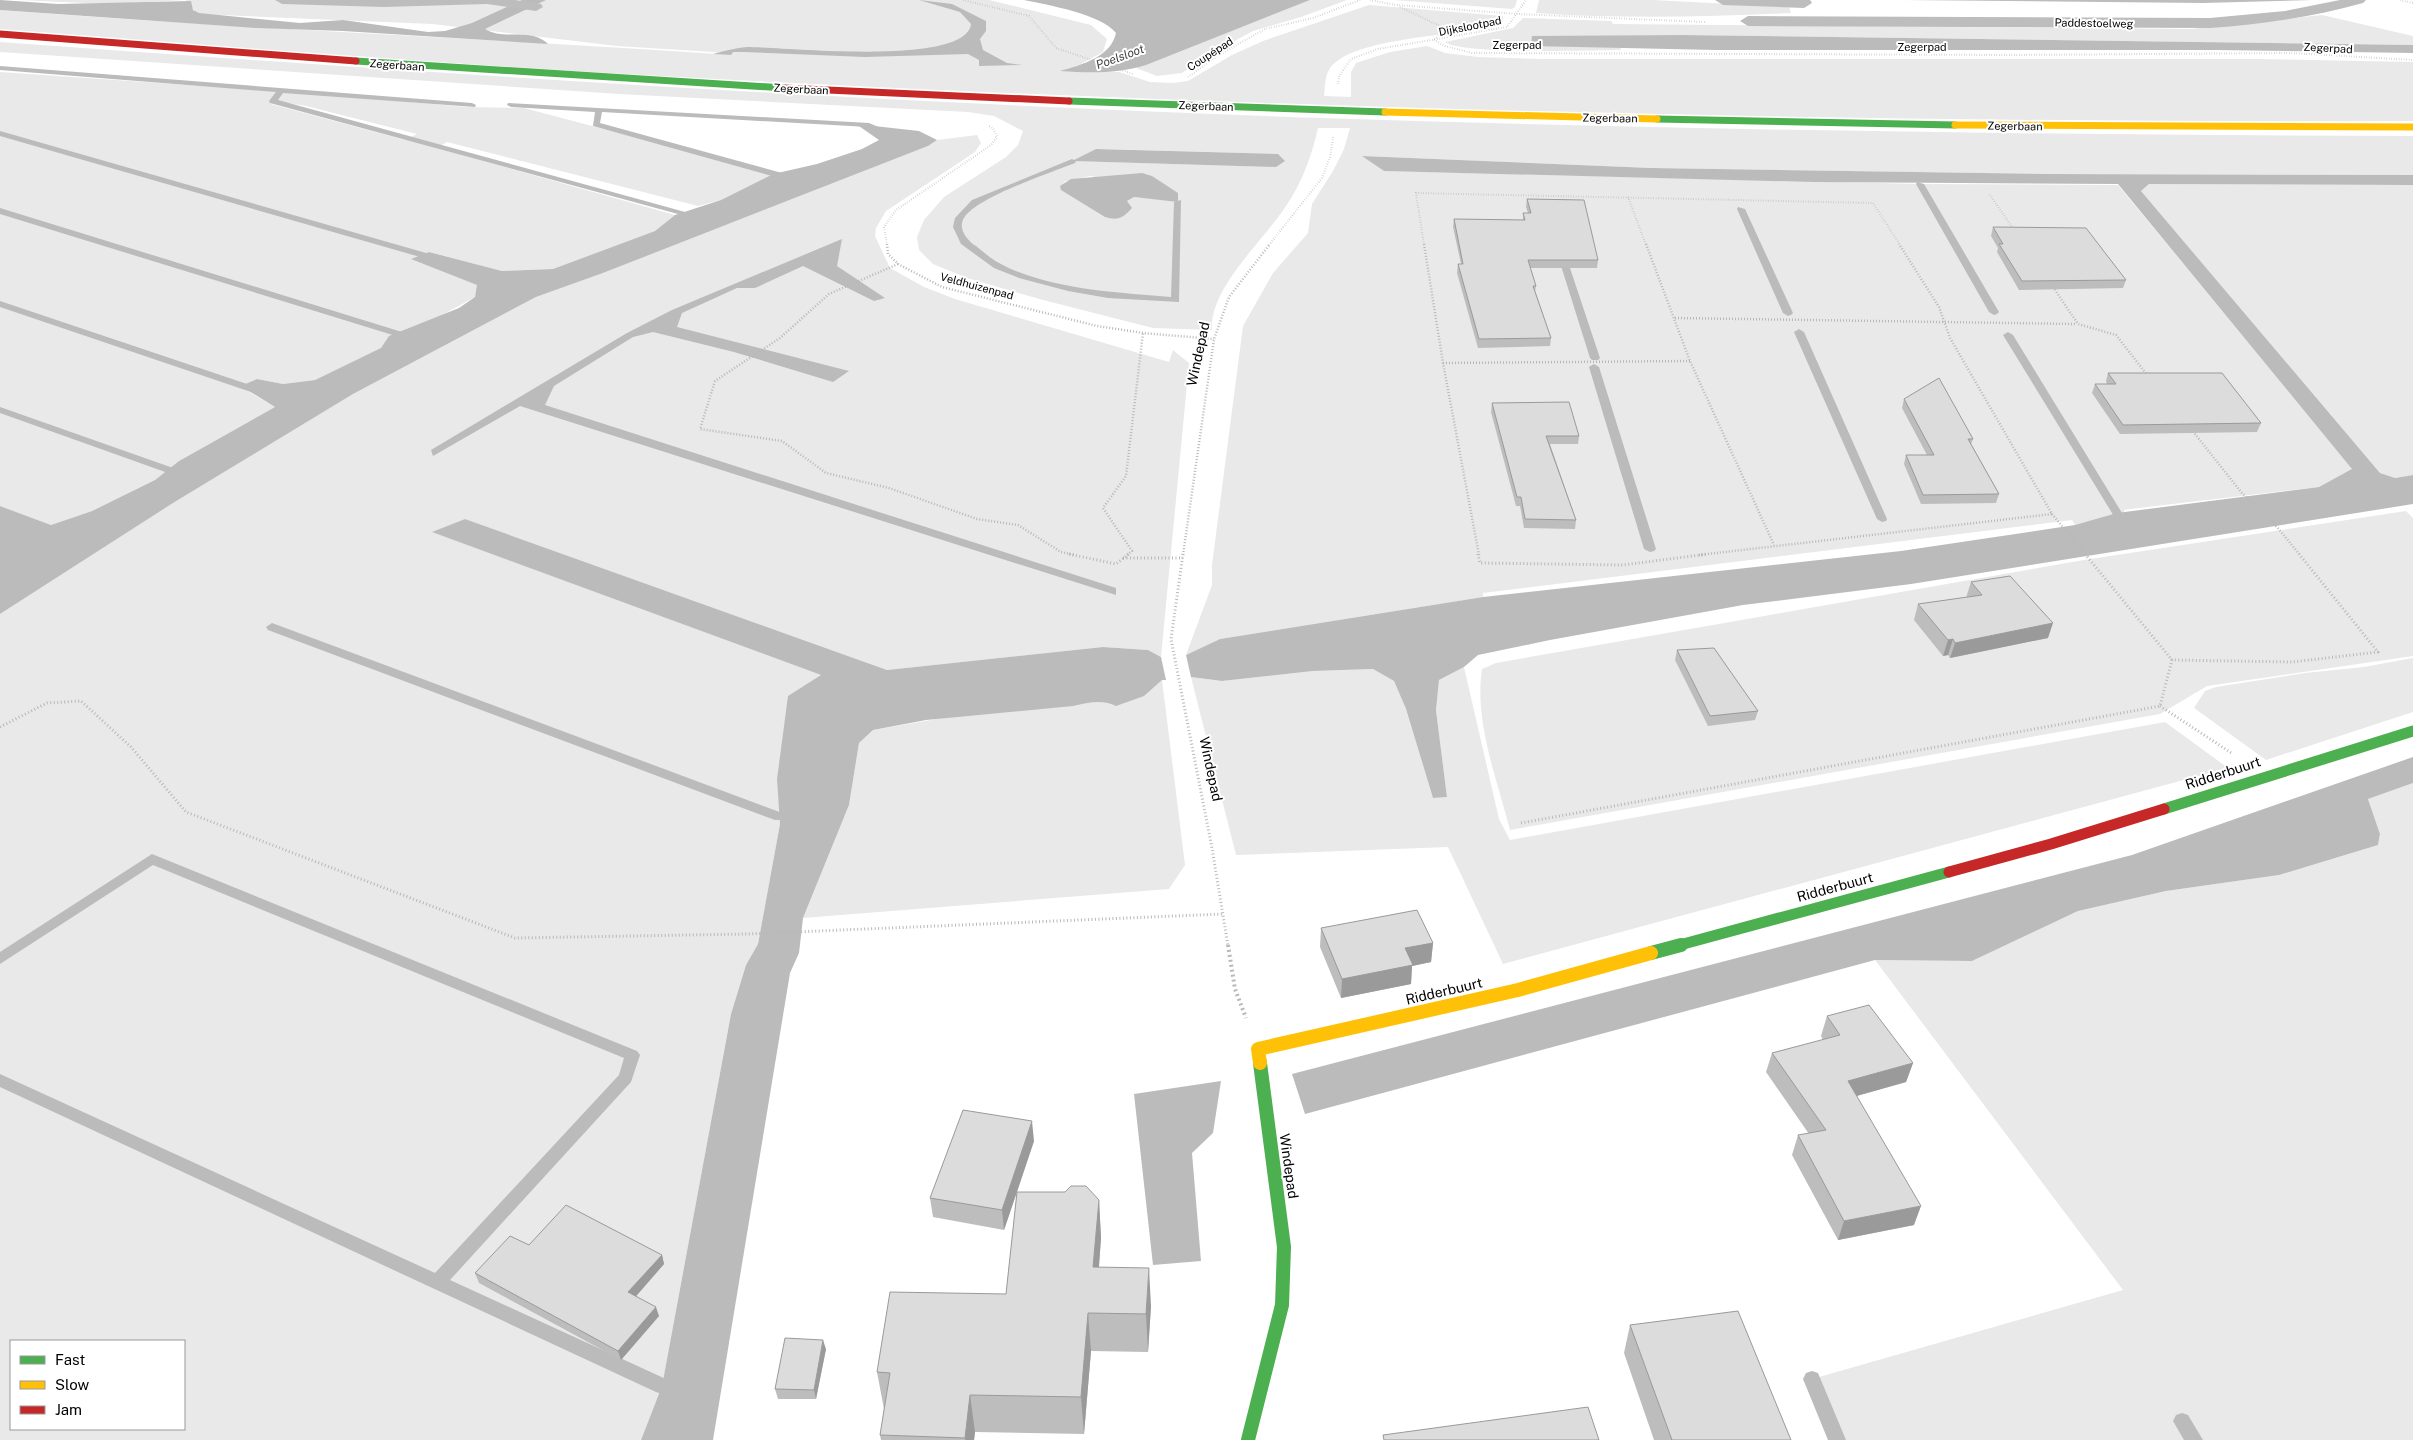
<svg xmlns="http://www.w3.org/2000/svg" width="2413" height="1440" viewBox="0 0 2413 1440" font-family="'Public Sans',sans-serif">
<rect width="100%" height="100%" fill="#fff"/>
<!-- green -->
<path fill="#e9e9e9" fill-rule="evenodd" d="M18,0H989L1091,25L1107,39L1103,52L1079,65L1062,71L1119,72L1150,82L1173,83L1188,81L1232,55L1263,41L1369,5L1503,16V20C1496,23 1489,26 1482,28C1447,37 1348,38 1329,70C1325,76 1325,88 1324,96L1351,97V72L1356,63L1390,52L1427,46L1445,53L1478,57L1543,59H2257L2413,62V121C1834,123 1256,108 678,77C452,65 226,46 0,29V10C243,29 487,38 731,55L729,53L617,46L432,24L197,14L186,0L108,4Z
M1310,0H1347L1301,17L1253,31L1210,54L1182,73L1157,76L1136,68Z
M1394,0H1517L1515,7L1512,9Z
M1539,0H1652L1789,7L1791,13C1706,17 1621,19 1536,13Z
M2322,15L2413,36V45L1682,35L1617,36L1621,50C1591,50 1463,55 1445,42L1513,28L1523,18L1611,21L1613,24L2191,29Z
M0,42C440,74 880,103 1321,118C1685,130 2049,135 2413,136V175L2045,174L1651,168L1363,156L1384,171L1919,184L2118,185L2353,469L2319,487L2130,509L2124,510L2125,513L2075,525L2072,520L1483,593V597L1220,639L1186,655L1212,585V565L1243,326L1273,273L1308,233L1312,204L1333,171L1344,149L1350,128H1318C1312,155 1302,183 1286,206C1265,239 1209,288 1212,330L1153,328L1043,300L967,278L933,264L919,250L917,237L924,220L944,197L1006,157L1018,145L1023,131L994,116L968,112L619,94L0,52ZM1096,149H1103L1278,154L1276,167L1074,161ZM1090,176L1178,193V201L1134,197L1127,201L1063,182Z
M0,72L273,91L278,92L271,104L405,140L417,134L306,106L276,101L281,91L467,107L524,108L773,174L721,200L698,206L447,142L437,148L675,215L655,231L553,269L502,271L429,252L412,259L478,285L475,297L382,348L315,380L283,384L257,379L241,387L275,407L179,461L155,480L92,511L51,525L0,506Z
M977,135L981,143L975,152L886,211L876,228L875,236L890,268L924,287L955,299L1169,362L1173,350L1189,363L1161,657L1148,650L1103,647L887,670L465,519L433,532L821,675L780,824L758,944L746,965L731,1014L662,1386L641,1440H0V614L173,503L353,394L536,297L603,273L928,146L937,140ZM11,1341H184V1429H11Z
M2149,184L2413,185V475L2395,478L2380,473L2141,191Z
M2406,511L2413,518V656L2207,686L2160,714L1510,830C1497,779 1474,722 1482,669L1496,663L2084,560Z
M2413,658V712L2266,760L2194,708L2205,691L2216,687L2305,673L2364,667Z
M1464,667L1499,819L1510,840L2165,722L2228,768L1503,964L1448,847L1236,855L1191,677L1222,681L1313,671L1373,669L1394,681L1406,709L1433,798L1447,797L1436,710L1439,680Z
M1162,680L1185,865L1169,889L803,918L849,805L859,743L873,730Z
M2413,783V1440H1838L1812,1379L2123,1290L1875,960L1972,961L2078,911L2166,891L2279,875L2378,845L2380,834L2368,799Z"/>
<!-- water -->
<path fill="#bbb" d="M0,0L58,4L191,1L193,10L199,13L300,23L343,20L428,32L445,31L472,23L522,0H546L485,29C503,41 531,27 548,44L343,31L257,28L0,10Z
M919,0L952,4L986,21V31L980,39L983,50L1007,63L1022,65L979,66V60L968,54L865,57L744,52H733L731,55L713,54C724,51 736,48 747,47C783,47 966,67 971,24L960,12Z
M1024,0H1310L1146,65C1117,74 1089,73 1060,71C1081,65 1111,57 1116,33C1101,14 1048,5 1024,0Z
M1682,35L2413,45V53L2216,50H1716L1531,46L1532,36Z
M856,124L919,131L937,140L928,146L603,273L536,297L353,394L173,503L0,614V506L51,525L92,511L155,480L179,461L275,407L241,386L257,379L283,384L315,380L381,348L389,336L459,308L475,297L477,285L411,259L429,252L502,271L553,269L655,231L675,215L721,200L773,174L817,164L862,149L879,140Z
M1096,149L1278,154L1285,161L1276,167L1072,161Z
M1362,156L1651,168L2045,174L2413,175V185L2149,184L2141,191L2380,473L2395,478L2413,475V504L1911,584L1743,605L1550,640L1478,655L1464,667L1439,680L1436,710L1447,797L1433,798L1406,709L1394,681L1373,669L1313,671L1222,681L1191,677L1186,655L1220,639L1483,597L1901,551L2075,525L2117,513L2319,487L2352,469L2118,184L1814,182L1384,171Z
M1142,173L1152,176L1178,193V202L1134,197L1127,201L1132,208C1123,218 1118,221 1105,217L1061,190L1060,186L1071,179Z
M842,239L837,266L885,298L874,301L803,266L755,288H737L682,313L677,327L849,371L833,382L734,352L653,332L633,337L554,386L545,405L1116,588V595L520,406L433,456L431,450L627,333L672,310Z
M465,519L887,670L1103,647L1148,650L1161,657L1166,680H1162L1144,696L1116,706C1101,699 1088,703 1073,706L926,720L873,730L859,743L849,805L803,918L799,953L790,973L713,1440H641L662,1386L731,1014L746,965L758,944L780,824L777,779L788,696L821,675L432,532Z
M2413,757V783L2368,799L2380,834L2378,845L2279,875L2166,891L2078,911L1972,961L1875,960L1305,1114L1292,1074L2132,855Z
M1221,1081L1213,1133L1192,1153L1201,1261L1153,1265L1134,1094Z"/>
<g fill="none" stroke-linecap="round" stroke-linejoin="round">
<!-- stream -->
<path fill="#bbb" fill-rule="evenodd" d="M0,66L472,103L476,105L475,107L283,93L278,100L696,215L689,217L270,103L269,101L276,92L0,70Z
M508,103L869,123L888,131L884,133L868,127L602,112L600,123L793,176V180L790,181L593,126L595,112L511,107L507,105Z
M0,131L440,257L442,259L434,261L0,136Z
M1072,159L1076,161L1075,163C1050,173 977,197 964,218C957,229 968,241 976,246C984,252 992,260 1001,264C1047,289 1119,293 1171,297L1174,202L1181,200L1179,302L1108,298L1068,291L1019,278L994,268L961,244L953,227L955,218L972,200Z
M1917,182L1924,184L1999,312L1997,314L1994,315L1989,312L1916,184Z
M1738,207L1745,209L1793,313L1791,315L1788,316L1783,313L1737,209Z
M0,208L402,332L404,334L402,336H396L0,214Z
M1561,250L1565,253L1600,358L1598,360H1592L1590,358L1557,253Z
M0,301L262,389L263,391L258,394L254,393L0,307Z
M1799,329L1804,332L1887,519L1886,521L1882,522L1877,519L1794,332Z
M2008,332L2013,335L2122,513L2121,515H2113L2112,513L2003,335Z
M1594,364L1599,367L1656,549L1654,551L1650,552L1644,549L1589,367Z
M0,407L176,469L177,471L172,474L168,473L0,413Z
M272,623L785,814L787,817L785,820H775L268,630L266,627Z
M152,854L637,1051L640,1055L631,1082L450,1280L668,1380L671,1386L668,1392L662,1394L656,1392L0,1087V1074L435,1273L619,1075L624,1058L153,865L0,964V952Z
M1812,1371L1818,1373L1846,1440H1828L1803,1379L1806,1373Z
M2182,1413L2188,1415L2203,1440H2184L2173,1421L2176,1415Z"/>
<!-- path-far3 -->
<path stroke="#b8b8b8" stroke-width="2" stroke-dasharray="0.5 2" stroke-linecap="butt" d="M963,0L1029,16L1056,48L1133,74
M1370,0L1396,5L1517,14L1705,22
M2400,0L2413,3
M1400,7L1442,27L1443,32L1434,40
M1434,40L1445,46L1472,53L2009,55L2291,53L2413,60
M1188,77L1219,55L1265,29L1313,18L1360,0
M1338,84L1339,76L1351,59L1378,49L1507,27L1526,0
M1990,195L2014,230
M1628,197L1646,245
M887,245L884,227L896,210L991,145L997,137L993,128L989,126
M1269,245L1322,178L1330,157L1333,137
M1424,245L1416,193L1873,203L1900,245"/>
<!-- path-far2 -->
<path stroke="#b8b8b8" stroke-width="2.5" stroke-dasharray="1 2" stroke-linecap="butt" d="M887,244L888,254L898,264L942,287L1097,326L1143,333L1214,339
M1424,244L1443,363L1479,555
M1646,244L1690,361L1774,545
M898,264L829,294L780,338L715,381L700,429L782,441L826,473L889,488L977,519L1018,525L1061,552L1075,555
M2053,287L2078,324L2116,335L2148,376
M1675,318L2077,324
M1443,363L1690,361
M2191,429L2241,492L2277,527L2300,555
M2052,514L2086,555
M1127,555L1132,551L1103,508L1126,476L1143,333
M1183,555L1214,339L1229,297L1270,244
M1699,555L2052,514L1950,338L1939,307L1899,244"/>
<!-- path-far1 -->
<path stroke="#b8b8b8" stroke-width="3" stroke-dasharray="1 2.5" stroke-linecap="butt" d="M1069,554L1116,564L1129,554
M1183,554L1171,639L1212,848L1228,946
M1478,554L1480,563L1623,565L1708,554
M2085,554L2172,660
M1123,558H1183
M2160,706L2233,754
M0,727L47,703L81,701L131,747L186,812L515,938L747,934L1222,914
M1521,823L2160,706L2172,660L2292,662L2378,652L2299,554"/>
<!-- path -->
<path stroke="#b8b8b8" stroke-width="4" stroke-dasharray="2 3" stroke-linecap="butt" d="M1228,945L1235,989L1246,1018"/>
<!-- lane -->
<path fill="#bdbdbd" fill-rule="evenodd" d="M275,0H515L541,4L543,7L536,11L487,4L384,7L282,4Z"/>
<!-- street -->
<path fill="#bdbdbd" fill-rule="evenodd" d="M1715,0H1810L1812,3L1804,8L1723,5Z
M2340,0H2366L2363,3C2313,17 2263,24 2210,28L1748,26L1740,21L1748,16L2210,18L2285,11Z"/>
<!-- fast-far2 -->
<path stroke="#4caf50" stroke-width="7" d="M356,61L784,88
M1069,101L1385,112
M1657,119L1955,125"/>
<!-- fast-far1 -->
<path stroke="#4caf50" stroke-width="11" d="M2164,809L2413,731
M1676,946L1949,872"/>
<!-- fast -->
<path stroke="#4caf50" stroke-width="14" d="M1651,953L1681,945
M1248,1440L1282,1305L1284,1247L1260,1063"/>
<!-- slow-far1 -->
<path stroke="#ffc107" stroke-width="7" d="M1385,112L1657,119
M1955,125L2413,127"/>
<!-- slow -->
<path stroke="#ffc107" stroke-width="14" d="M1260,1063L1258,1049L1518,990L1651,953"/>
<!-- jam-far1 -->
<path stroke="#c62828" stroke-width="7" d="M0,34L356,61
M784,88L1069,101"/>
<!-- jam -->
<path stroke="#c62828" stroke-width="11" d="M1949,872L2051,844L2164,809"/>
</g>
<!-- wall -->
<path fill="#bdbdbd" d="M1905,0H2312L2203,3Z
M1527,199L1598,260L1597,268H1530L1536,286L1535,291L1551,338L1550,346L1478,348L1457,273L1458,264H1461L1453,227L1454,219L1523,220V213H1528L1526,207Z
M1993,227L2126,280L2123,288L2019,290L1997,252L1998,248L1991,236Z
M2108,373L2261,423L2257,432L2120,434L2092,393L2095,384H2107L2106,381Z
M1904,399L1973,439L1971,444L1999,494L1996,503L1921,504L1904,464L1906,455H1927L1902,408Z
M1492,403L1579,436L1578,444H1550L1576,520L1575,529L1524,528L1520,506H1516L1491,412Z
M1971,582L2048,638L1950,658L1948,655L1943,656L1914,620L1918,604L1966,598Z
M1677,650L1758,711L1755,720L1708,726L1675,660Z
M1321,928L1433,943L1431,962L1412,966L1411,984L1341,998L1320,947Z
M1827,1016L1913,1063L1906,1082L1857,1096L1914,1225L1838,1240L1792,1155L1798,1135L1809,1134L1766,1072L1772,1053L1823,1040L1821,1036Z
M1034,1141L1017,1192L1099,1200L1101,1238L1099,1267L1151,1306L1148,1352L1091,1351L1084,1434L975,1432L974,1440H881L880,1435L884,1409L877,1372L1006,1294L1017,1192L1004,1230L933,1217L930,1198Z
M529,1245L662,1255L664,1264L636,1296L659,1316L621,1360L479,1283L475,1273Z
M1630,1325L1791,1440H1654L1624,1353Z
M826,1349L816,1399H778L775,1389Z"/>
<!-- shaded-wall -->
<path fill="#9a9a9a" d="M2053,623L2048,638L1950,658L1955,643Z
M1953,639L1948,655L1943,656L1948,640Z
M1433,943L1431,962L1412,966L1411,984L1341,998L1342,979L1405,948Z
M1913,1063L1906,1082L1842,1100L1848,1081Z
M1032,1121L1034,1141L1004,1230L1002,1210Z
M1099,1200L1101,1238L1096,1305L1093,1267Z
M1921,1206L1914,1225L1838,1240L1844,1221Z
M662,1255L664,1264L631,1302L628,1292Z
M1149,1268L1151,1306L1148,1352L1146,1314Z
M656,1307L659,1316L621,1360L618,1351Z
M1088,1313L1091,1351L1084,1434L1081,1397Z
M823,1340L826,1349L816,1399L814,1390Z
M970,1395L975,1432L974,1440H965Z"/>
<!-- building -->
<path fill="#dcdcdc" stroke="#9a9a9a" d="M1527,199L1584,200L1598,260H1528L1536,286H1533L1551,338L1479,339L1458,264H1463L1454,219L1525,220L1523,213H1531Z
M1993,227L2086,228L2126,280L2022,281L1999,244H2003Z
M2108,373H2222L2261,423L2123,425L2095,384H2116Z
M1939,378L1973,439H1968L1999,494L1923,495L1906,455H1934L1904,399Z
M1569,402L1579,436H1546L1576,520L1525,519L1521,497H1517L1492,403Z
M2010,576L2053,623L1955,643L1953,639L1948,640L1918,604L1982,595L1971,582Z
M1714,648L1758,711L1710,716L1677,650Z
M1417,910L1433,943L1405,948L1413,965L1342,979L1321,928Z
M1869,1005L1913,1063L1848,1081L1921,1206L1844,1221L1798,1135L1826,1130L1772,1053L1840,1035L1827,1016Z
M963,1110L1032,1121L1002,1210L930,1198Z
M1071,1186H1086L1099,1200L1093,1267L1149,1268L1146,1314L1088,1313L1081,1397L970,1395L965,1438L880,1435L890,1373L877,1372L890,1292L1006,1294L1017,1192H1065Z
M566,1205L662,1255L628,1292L656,1307L618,1351L475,1273L510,1236L529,1245Z
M1738,1311L1791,1440H1672L1630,1325Z
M785,1338L823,1340L814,1390L775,1389Z
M1588,1407L1599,1440H1384L1383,1435Z"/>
<g text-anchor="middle" stroke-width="4" stroke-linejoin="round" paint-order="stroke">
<!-- far-street labels -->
<g font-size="11" fill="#000" stroke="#fff">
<text transform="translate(2094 23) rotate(1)" y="4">Paddestoelweg</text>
<text transform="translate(1470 26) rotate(-11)" y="4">Dijkslootpad</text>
<text x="1517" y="49">Zegerpad</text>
<text x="1922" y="51">Zegerpad</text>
<text transform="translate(2328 48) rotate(3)" y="4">Zegerpad</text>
<text transform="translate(1210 54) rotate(-33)" y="4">Coupépad</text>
<text transform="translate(397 65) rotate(4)" y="4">Zegerbaan</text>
<text transform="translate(801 89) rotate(3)" y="4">Zegerbaan</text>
<text transform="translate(1206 106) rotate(2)" y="4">Zegerbaan</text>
<text transform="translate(1610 118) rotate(1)" y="4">Zegerbaan</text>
<text transform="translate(2015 126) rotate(1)" y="4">Zegerbaan</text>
<text transform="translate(977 286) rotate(15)" y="4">Veldhuizenpad</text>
</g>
<!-- far-water labels -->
<g font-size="12" font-style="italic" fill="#3f3f3f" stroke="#fff">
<text transform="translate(1120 57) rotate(-20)" y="4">Poelsloot</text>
</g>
<!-- street labels -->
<g font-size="14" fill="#000" stroke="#fff">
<text transform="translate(1198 354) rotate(-78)" y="5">Windepad</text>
<text transform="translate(1211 769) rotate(78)" y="5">Windepad</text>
<text transform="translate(2223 773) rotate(-18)" y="5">Ridderbuurt</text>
<text transform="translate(1835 887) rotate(-15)" y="5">Ridderbuurt</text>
<text transform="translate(1444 991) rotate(-13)" y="5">Ridderbuurt</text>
<text transform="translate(1289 1166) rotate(82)" y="5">Windepad</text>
</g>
</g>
<!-- legend -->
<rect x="10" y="1340" width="175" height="90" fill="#ffffff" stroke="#999999"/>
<rect x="20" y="1356" width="25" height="8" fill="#4caf50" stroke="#999999"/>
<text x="55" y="1365" font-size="15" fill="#000000">Fast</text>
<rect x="20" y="1381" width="25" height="8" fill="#ffc107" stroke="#999999"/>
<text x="55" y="1390" font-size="15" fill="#000000">Slow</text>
<rect x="20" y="1406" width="25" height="8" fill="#c62828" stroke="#999999"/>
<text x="55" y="1415" font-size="15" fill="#000000">Jam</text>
</svg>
